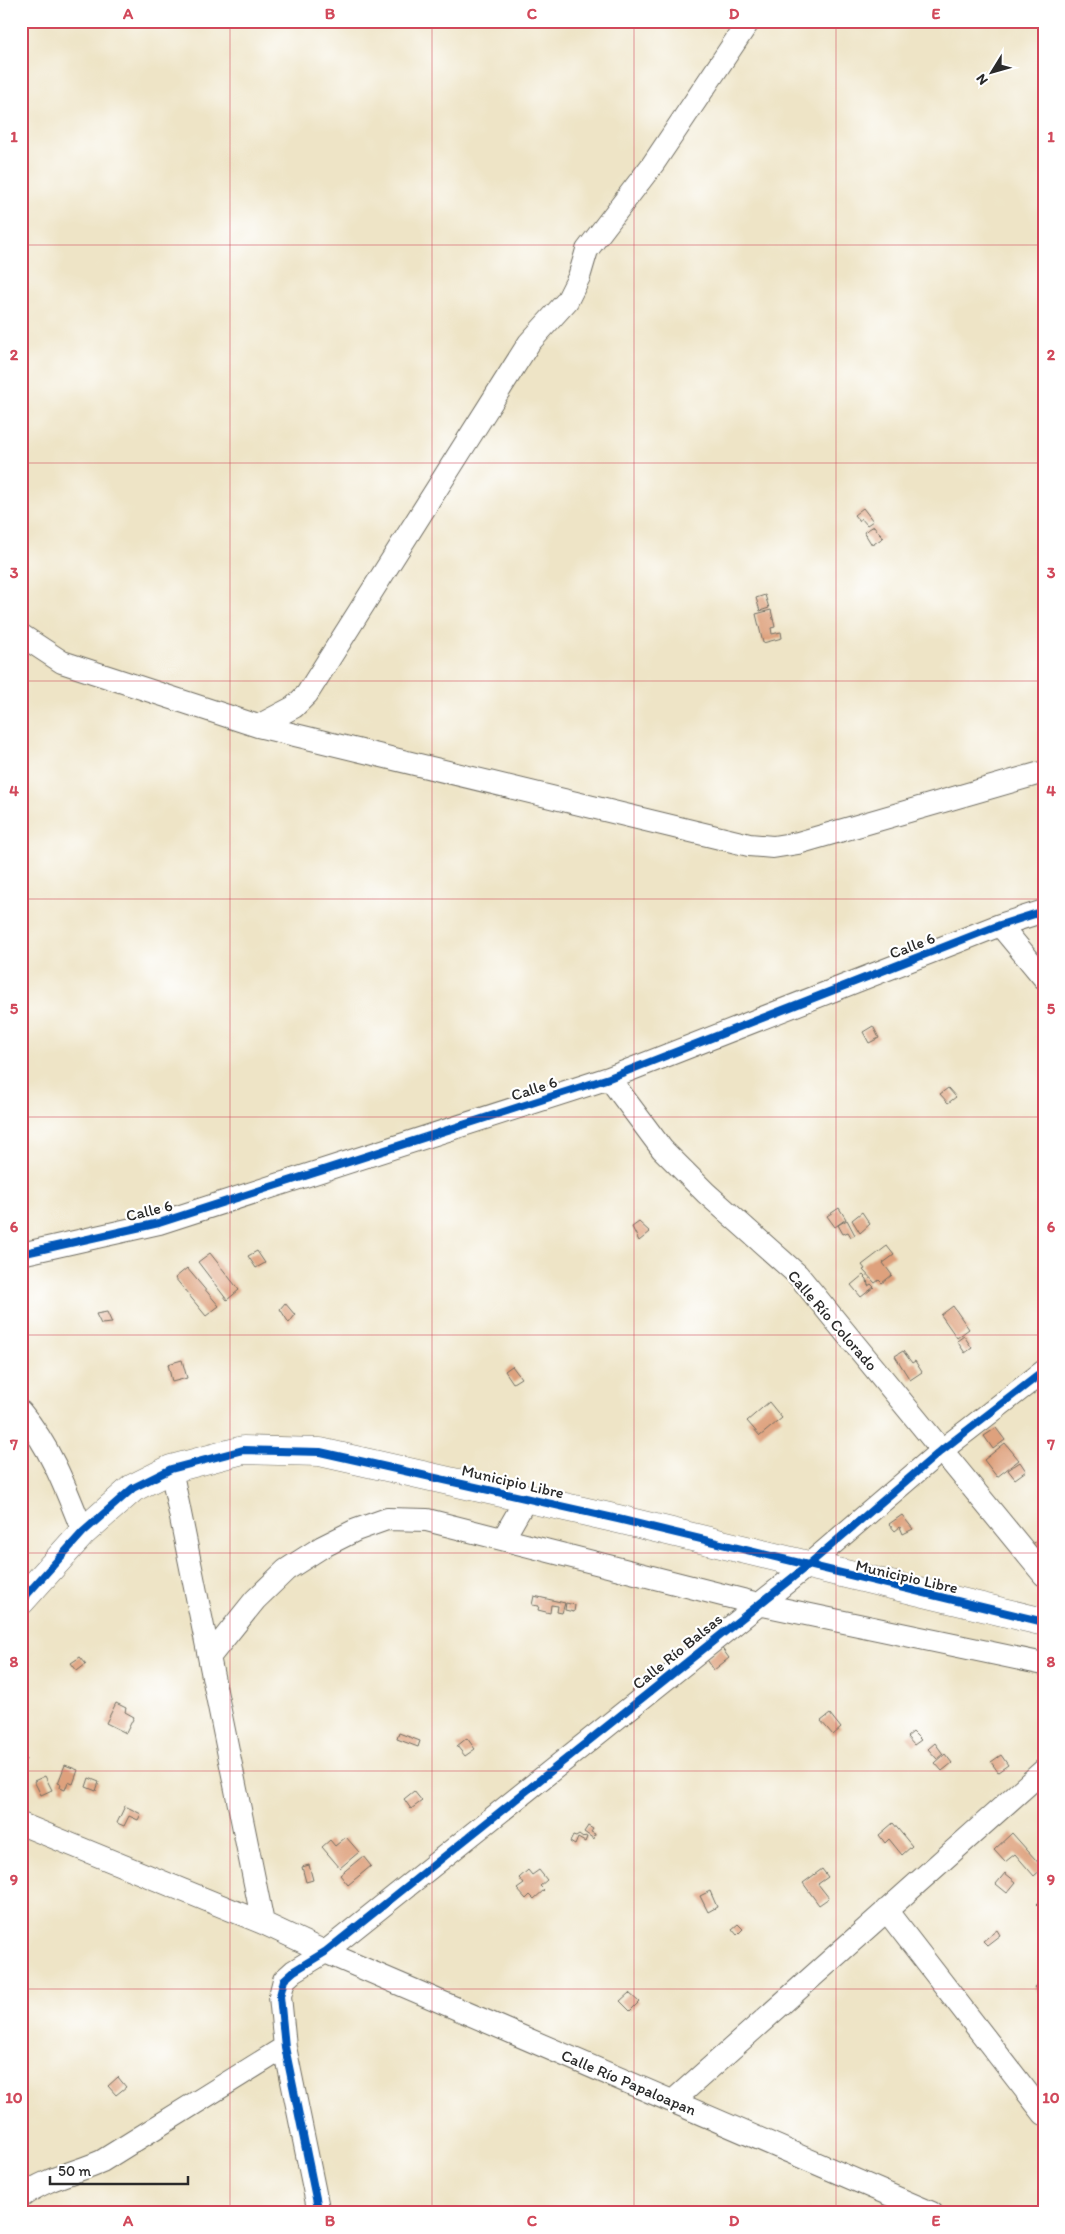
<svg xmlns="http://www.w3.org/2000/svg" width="1065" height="2234" viewBox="0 0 1065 2234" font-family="Itim,sans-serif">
<rect width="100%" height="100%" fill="#fff"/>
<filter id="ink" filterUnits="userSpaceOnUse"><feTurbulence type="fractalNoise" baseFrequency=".02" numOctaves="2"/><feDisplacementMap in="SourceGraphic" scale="10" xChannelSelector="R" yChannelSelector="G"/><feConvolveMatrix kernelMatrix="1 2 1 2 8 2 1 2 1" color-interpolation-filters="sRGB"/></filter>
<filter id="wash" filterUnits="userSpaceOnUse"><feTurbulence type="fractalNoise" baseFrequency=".0096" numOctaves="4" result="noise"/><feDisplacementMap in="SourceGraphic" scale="20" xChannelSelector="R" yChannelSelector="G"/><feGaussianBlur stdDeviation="1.12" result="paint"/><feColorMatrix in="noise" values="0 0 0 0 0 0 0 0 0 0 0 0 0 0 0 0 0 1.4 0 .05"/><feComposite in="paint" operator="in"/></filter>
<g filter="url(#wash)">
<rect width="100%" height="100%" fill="#eee4c6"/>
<g id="blocks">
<!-- building -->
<path fill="#dea17d" d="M863,508L873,521L867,525L861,518L859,521L854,515Z
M874,526L883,538L872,545L864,532Z
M765,595L769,608L760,611L756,598Z
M771,610L775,627L771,628L772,634L781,632L782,638L763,643L756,614Z
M873,1026L879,1038L869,1043L863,1032Z
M948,1088L956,1097L948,1103L940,1094Z
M839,1208L846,1219L835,1227L827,1216Z
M862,1212L870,1224L860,1233L852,1220Z
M847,1220L855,1235L851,1237L848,1232L843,1234L838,1225Z
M639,1222L650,1232L639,1241L632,1227Z
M887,1246L894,1255L883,1263L892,1275L882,1283L879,1280L875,1283L863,1270L865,1269L862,1265Z
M257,1251L265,1263L256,1268L248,1256Z
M210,1253L239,1290L227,1300L198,1262Z
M187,1268L219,1306L206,1316L175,1278Z
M863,1275L867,1279L868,1286L871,1284L874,1287L861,1297L851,1285Z
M285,1303L295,1315L289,1323L280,1309Z
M953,1306L969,1329L957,1338L941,1315Z
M107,1312L112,1323L101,1324L96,1314Z
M964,1336L972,1348L965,1353L957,1341Z
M903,1351L912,1363L915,1361L922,1372L910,1380L895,1356Z
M182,1360L187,1378L172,1382L168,1364Z
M512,1366L521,1378L513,1383L505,1371Z
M769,1402L782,1418L760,1436L747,1421Z
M996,1428L1005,1440L993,1449L984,1436Z
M1005,1443L1019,1460L997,1477L984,1460Z
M1020,1462L1026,1471L1015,1479L1008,1470Z
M902,1515L913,1529L903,1534L900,1527L895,1531L889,1524Z
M1044,1536V1555L1035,1562L1025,1549Z
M534,1596L565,1603L562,1613L557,1612L558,1606L551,1605L550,1613L538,1610L539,1606L532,1605Z
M566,1603L575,1605L574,1612L565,1610Z
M721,1647L729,1658L714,1670L706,1658Z
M80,1657L86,1664L77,1671L71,1663Z
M116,1703L126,1708L125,1712L134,1717L126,1733L106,1723Z
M830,1714L841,1728L833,1735L821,1721Z
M913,1732L921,1740L914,1745L907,1737Z
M399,1733L420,1741L418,1747L397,1739Z
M467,1738L475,1749L465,1756L457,1746Z
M935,1743L943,1754L937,1759L928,1749Z
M21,1746L26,1760L21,1761Z
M945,1754L952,1763L942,1771L935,1763Z
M1001,1755L1008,1765L998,1772L991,1762Z
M65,1765L78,1770L73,1784L68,1782L65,1790L60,1788L61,1784L58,1783Z
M45,1776L52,1790L41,1795L34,1781Z
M89,1778L99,1782L96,1791L86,1787Z
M414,1791L422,1801L411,1809L404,1799Z
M125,1806L141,1814L138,1820L129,1816L124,1826L117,1823Z
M893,1823L912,1846L902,1855L889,1839L885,1843L879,1835Z
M588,1826L593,1829L591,1832L595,1834L594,1839L584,1832Z
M1012,1833L1043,1868L1034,1876L1015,1854L1005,1862L994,1850Z
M579,1835L583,1838L585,1836L587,1837L585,1842L578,1838L575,1845L570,1842L573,1836L576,1837Z
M346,1837L359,1852L340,1868L322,1847L330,1840L335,1846Z
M363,1856L371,1866L348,1885L340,1875Z
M309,1865L313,1880L306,1882L302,1867Z
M822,1869L828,1877L818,1884L829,1898L819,1905L803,1883Z
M528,1870L532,1875L539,1870L547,1880L540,1886L544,1890L534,1899L530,1895L526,1899L517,1889L524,1884L519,1878Z
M1005,1873L1016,1882L1007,1893L996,1884Z
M710,1891L717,1907L708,1912L700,1896Z
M1044,1897V1911L1037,1904Z
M738,1924L743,1929L737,1935L732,1929Z
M997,1930L1000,1935L987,1945L983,1941Z
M1044,1979V1995L1042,1997L1034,1987Z
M629,1993L639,2002L630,2011L620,2001Z
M118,2077L126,2087L116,2095L108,2086Z"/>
</g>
</g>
<g filter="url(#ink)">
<use href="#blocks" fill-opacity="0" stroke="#6f6c61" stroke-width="1"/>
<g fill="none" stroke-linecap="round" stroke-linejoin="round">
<!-- street casing -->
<g stroke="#6f6c61" stroke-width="24">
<path id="street" d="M21,635L62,662L258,726L749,845L773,847L798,843L1044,772
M258,726L294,707L307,694L529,343L567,301L579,277L587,250L653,164L749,21
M1000,925L1044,978
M609,1078L662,1149L706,1193L798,1275L1044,1575
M21,1254L159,1223L609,1078L1000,925L1044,911
M21,1412C51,1448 66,1489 83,1532
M171,1469L263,1923
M503,1539L526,1499
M210,1656L255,1600L286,1570L322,1547L356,1530L387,1519L427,1520L758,1604L1044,1664
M21,1824L263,1923L325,1952L932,2213
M886,1910L1044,2114
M673,2101L1044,1770
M21,2197C46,2178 75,2173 102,2161L285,2047
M319,2213L285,2047L280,1996L284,1980L294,1971L325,1952L807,1566L942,1450L1044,1371"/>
</g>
<!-- secondary casing -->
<g stroke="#6f6c61" stroke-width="29">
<path id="secondary" d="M21,1601L83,1532L133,1488L171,1469L243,1450L320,1452L618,1519L1044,1622"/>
</g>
<!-- street -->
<use href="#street" stroke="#fff" stroke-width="22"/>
<!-- secondary -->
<use href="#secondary" stroke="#fff" stroke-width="28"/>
<!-- cycleway casing -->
<g stroke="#fff" stroke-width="11">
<path id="cycleway" d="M21,1254L159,1223L609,1078L1000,925L1044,911
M21,1601L83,1532L133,1488L171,1469L243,1450L320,1452L618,1519L1044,1622
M319,2213L285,2047L280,1996L284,1980L294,1971L325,1952L807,1566L942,1450L1044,1371"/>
</g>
<!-- cycleway -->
<use href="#cycleway" stroke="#0057b8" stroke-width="8"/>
</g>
</g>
<!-- grid -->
<path fill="none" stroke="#d1495b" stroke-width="1" stroke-opacity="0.55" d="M230,21V2213M432,21V2213M634,21V2213M836,21V2213M21,245H1044M21,463H1044M21,681H1044M21,899H1044M21,1117H1044M21,1335H1044M21,1553H1044M21,1771H1044M21,1989H1044"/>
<g text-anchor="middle" stroke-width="4.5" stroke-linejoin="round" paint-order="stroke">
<!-- street labels -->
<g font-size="16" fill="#2b2b2b" stroke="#fff">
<text transform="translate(912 945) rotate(-21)" y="6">Calle 6</text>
<text transform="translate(534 1088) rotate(-18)" y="6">Calle 6</text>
<text transform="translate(149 1210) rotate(-14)" y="6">Calle 6</text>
<text transform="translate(833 1320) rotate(49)" y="6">Calle Río Colorado</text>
<text transform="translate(513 1481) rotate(13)" y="6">Municipio Libre</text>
<text transform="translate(907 1576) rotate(13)" y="6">Municipio Libre</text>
<text transform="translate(677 1651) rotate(-39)" y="6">Calle Río Balsas</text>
<text transform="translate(629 2082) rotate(23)" y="6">Calle Río Papaloapan</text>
</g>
</g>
<!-- margin -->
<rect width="1065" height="2234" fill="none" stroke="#fff" stroke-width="55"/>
<!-- north arrow -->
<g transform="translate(992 72) rotate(233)" stroke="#ffffff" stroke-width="4" paint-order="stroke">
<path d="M0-4L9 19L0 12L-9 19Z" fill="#2b2b2b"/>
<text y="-8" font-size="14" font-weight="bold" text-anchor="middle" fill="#2b2b2b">N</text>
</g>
<!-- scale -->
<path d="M50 2176v8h138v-8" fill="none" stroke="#2b2b2b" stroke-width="2.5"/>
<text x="58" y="2176" font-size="15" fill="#2b2b2b" stroke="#ffffff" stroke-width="4" paint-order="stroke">50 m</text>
<rect x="28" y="28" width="1010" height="2178" fill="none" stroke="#d1495b" stroke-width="2"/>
<g font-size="16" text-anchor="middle" font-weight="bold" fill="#d1495b">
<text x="128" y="19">A</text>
<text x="330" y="19">B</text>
<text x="532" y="19">C</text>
<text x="734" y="19">D</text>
<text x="936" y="19">E</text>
<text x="14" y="142">1</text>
<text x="1051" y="142">1</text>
<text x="14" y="360">2</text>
<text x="1051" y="360">2</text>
<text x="14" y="578">3</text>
<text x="1051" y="578">3</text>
<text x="14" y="796">4</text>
<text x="1051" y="796">4</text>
<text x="14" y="1014">5</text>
<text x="1051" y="1014">5</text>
<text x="14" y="1232">6</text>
<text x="1051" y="1232">6</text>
<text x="14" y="1450">7</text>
<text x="1051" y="1450">7</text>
<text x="14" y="1667">8</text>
<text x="1051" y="1667">8</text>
<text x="14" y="1885">9</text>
<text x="1051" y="1885">9</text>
<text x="14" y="2103">10</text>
<text x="1051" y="2103">10</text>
<text x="128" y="2226">A</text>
<text x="330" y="2226">B</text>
<text x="532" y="2226">C</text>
<text x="734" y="2226">D</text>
<text x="936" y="2226">E</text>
</g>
</svg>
